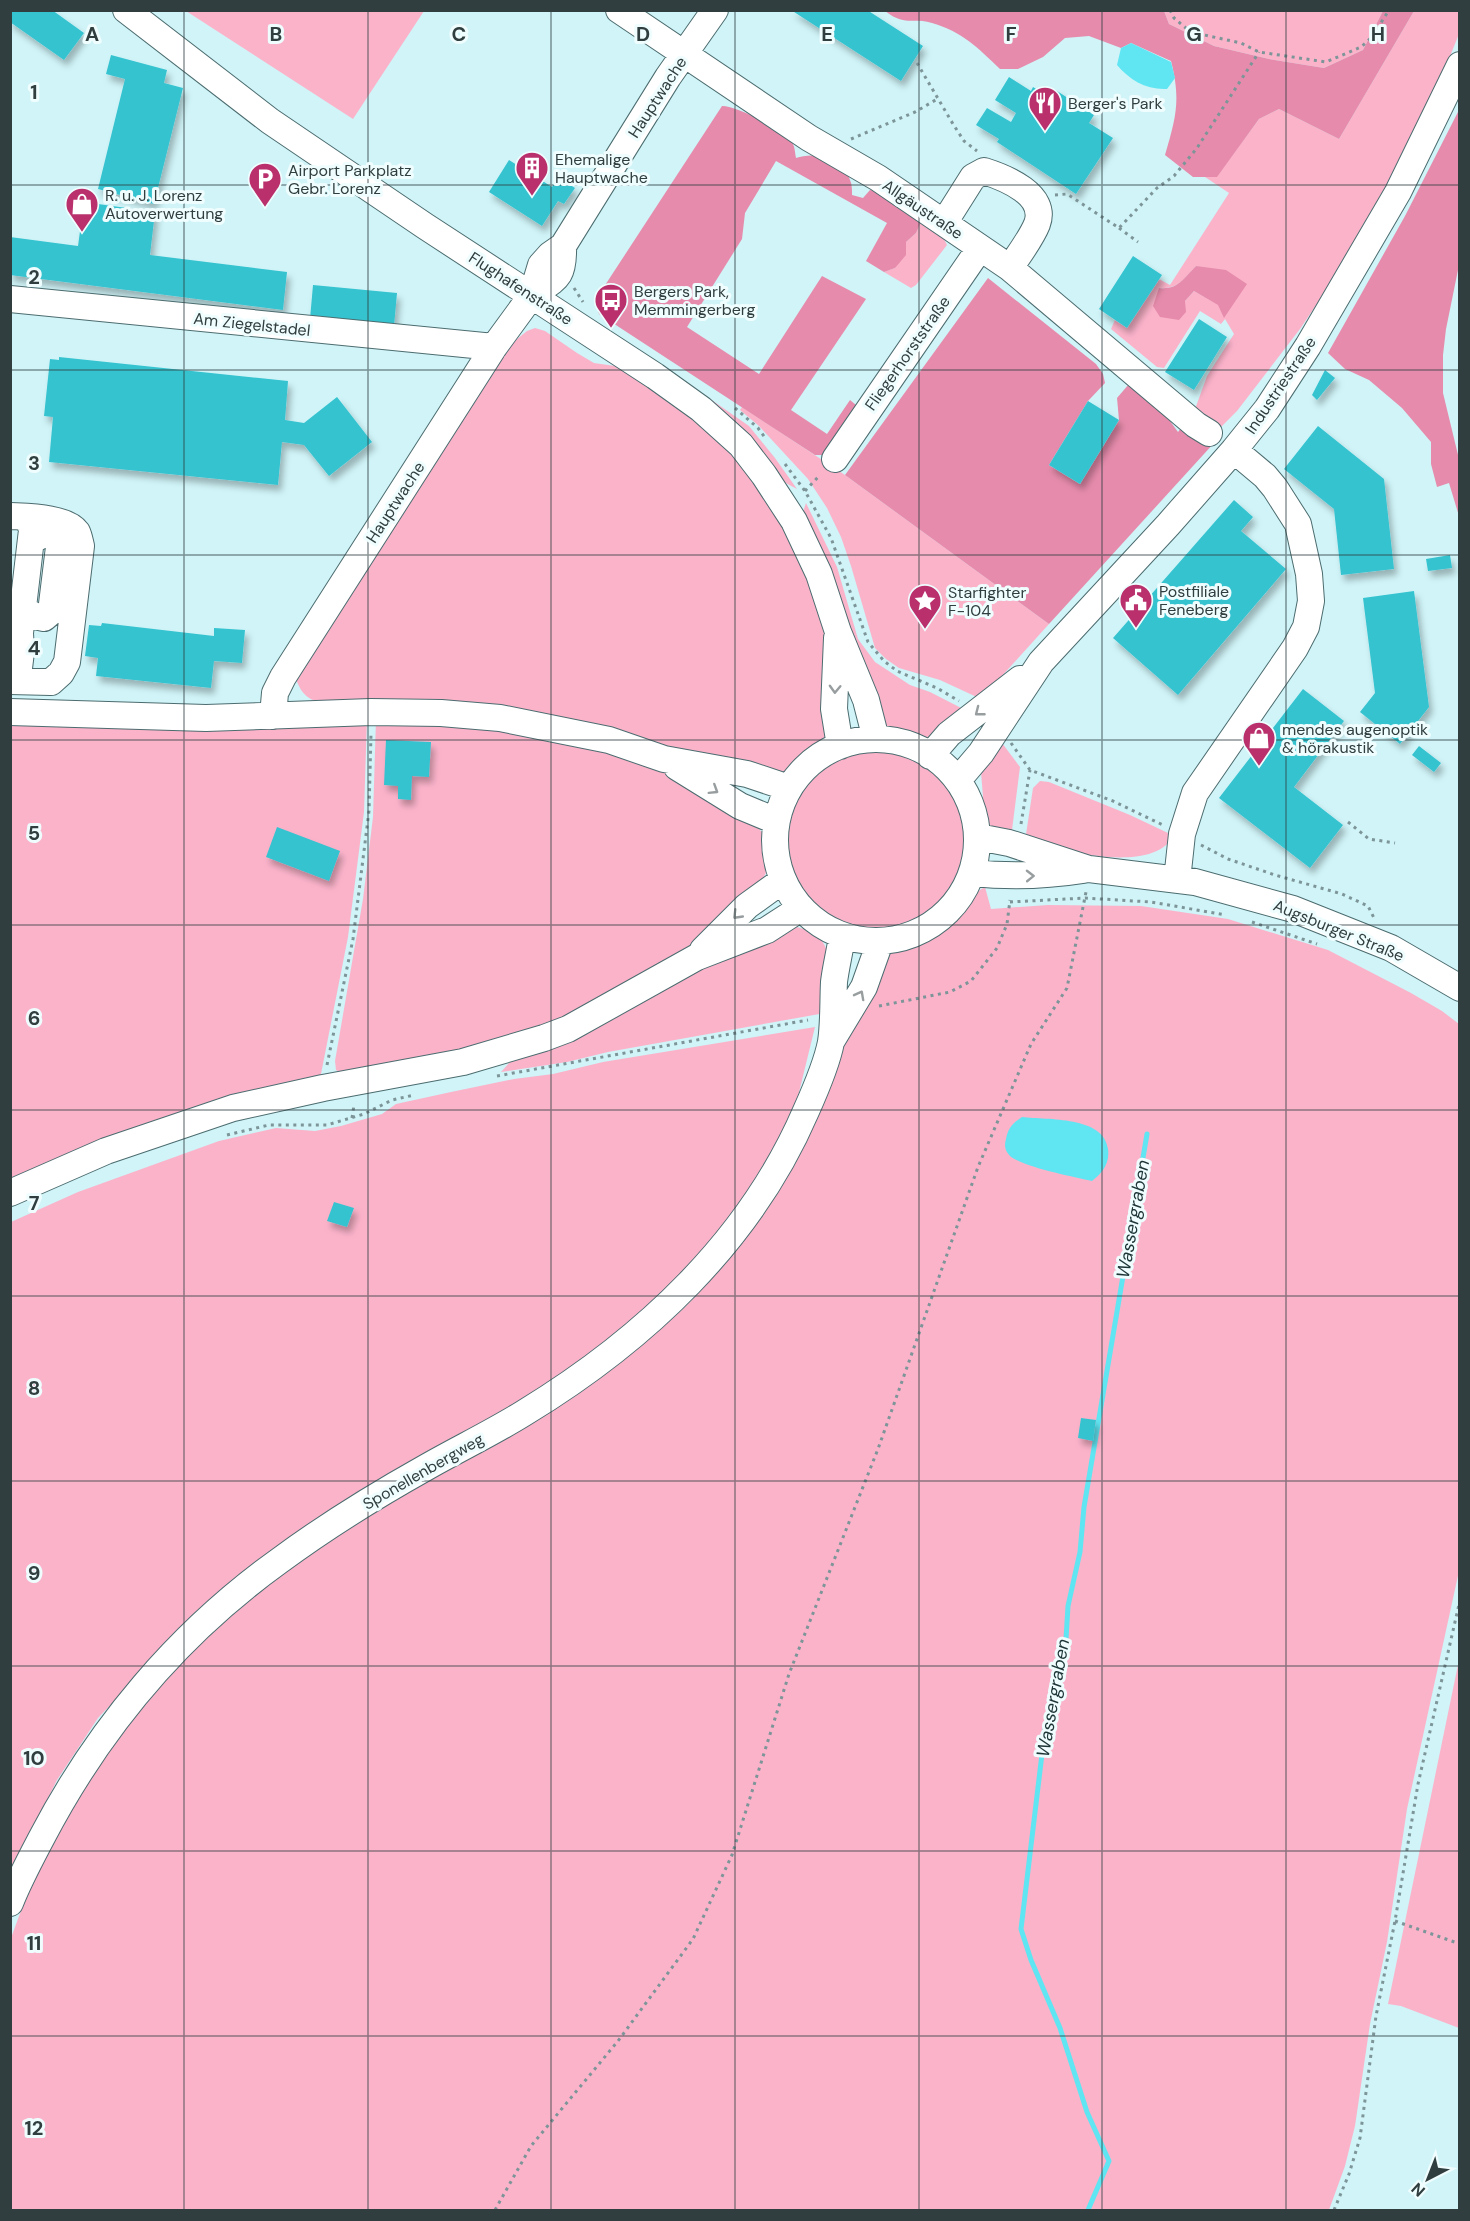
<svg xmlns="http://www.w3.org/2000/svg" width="1470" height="2221" viewBox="0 0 1470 2221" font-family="'DM Sans',sans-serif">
<defs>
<filter id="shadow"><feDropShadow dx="3.5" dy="6" stdDeviation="3" flood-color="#0004"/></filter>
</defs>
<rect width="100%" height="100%" fill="#d0f4f8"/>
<!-- green -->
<path fill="#fbb3ca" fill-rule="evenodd" d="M186,11H424L353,119Z
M1164,11H1383L1363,50L1324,68L1269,59L1214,46L1169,24Z
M1414,11H1459V34L1433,98L1385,192L1335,277L1300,329L1237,411L1217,431L1194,412L1207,376L1234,334L1225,319L1221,324L1200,311L1164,368L1157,367L1111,329L1115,320L1127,328L1159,279L1170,285L1229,193L1205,177L1217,176L1259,119L1279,109L1339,139ZM1196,266L1246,284L1219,305L1194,291L1185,301L1159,288C1178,289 1183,280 1196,266Z
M922,220L944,239L947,245L916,285L911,288L884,272L895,268L906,242L916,233Z
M535,328L545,331L577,353L594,363L615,366L626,371L675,405L739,459L761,487L806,573L821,614L827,653L826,733L822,745L807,755L790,772L756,770L327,704C310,701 302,696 296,679L507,347L527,331Z
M693,387L749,426L775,458L797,489L780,480L740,429L720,408Z
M742,407L845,475L1049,624L981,699L940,680L899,668L886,659L875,648L851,566L841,537L827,508L808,479L759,426L740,410Z
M806,503L837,567L858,639L875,662L910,685L930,692L969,712L927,746L887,730L803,512Z
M367,719L364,812L348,937L320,1079L11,1183V721Z
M376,719L481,724L582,743L654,766L688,782L756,825L764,835L767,850V871L760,884L750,898L667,966L523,1038L343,1074L336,1070L335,1061L363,899L373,817Z
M1002,743L1020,767L1012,830L1007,837L985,822L981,772Z
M784 842a92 92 0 1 1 184 0a92 92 0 1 1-184 0Z
M1040,781L1049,782L1130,815L1168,833L1172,839C1145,874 1062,850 1025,841L1033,788Z
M985,887L991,909L1048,905L1141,906L1228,919L1328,950L1411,993L1442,1011L1459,1024V1571L1407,1809L1387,1942L1370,2024L1355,2126L1345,2166L1329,2210H11V1938C71,1766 197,1621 352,1526C421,1483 491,1441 560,1397C598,1372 638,1349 672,1319C714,1281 749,1235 779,1187C787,1174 797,1161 804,1147C815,1122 823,1096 834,1070C850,1031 870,992 888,953C912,949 941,937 958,918C968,905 970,895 985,887Z
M797,927C803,929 811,930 815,934C838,951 828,988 825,1013L608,1052L567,1062L501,1072L509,1063L528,1049L769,933Z
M815,1027L791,1125L763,1176L691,1269L610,1342L145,1669L98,1718L57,1780L11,1873V1222L78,1192L219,1141L276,1128L315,1131L341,1126L382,1114L396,1104L451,1092L514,1079L553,1074L603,1062Z
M1459,1660L1460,2028H1459L1401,2006L1388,2004Z"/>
<!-- forest -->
<path fill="#e68bab" d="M885,11H1164L1169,24L1214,46L1269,59L1324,68L1363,50L1383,11H1414L1339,139L1279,109L1259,119L1217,177H1193L1165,155C1176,117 1181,100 1171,61L1131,43L1121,48L1089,36L1065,38L1043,57L1018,69H1000C978,48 963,32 932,23C911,17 906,27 885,11Z
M722,106C738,106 785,131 793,144C795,148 795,154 796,158C815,151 843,158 850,180C852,184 852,190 852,195L863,198L870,190L889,193L922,220L916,233L906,242V255L895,268L884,272L866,261L887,223L776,161L745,213L742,239L687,327L759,374L822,276L866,299L791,410L827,434L850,400L856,405L859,412L831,452L823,455H815L599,314L596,304L598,296Z
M1459,110V265L1446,329L1443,355V393L1459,459V516L1449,483L1437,487L1431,464V442L1402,408L1369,380L1345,369L1328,353L1405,216Z
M1196,266L1226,270L1247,284L1224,318L1218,305L1194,291L1185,301L1186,312L1179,320L1160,317L1153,306L1159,288C1178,290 1183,279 1196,266Z
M988,278L1096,364L1103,374L1105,383L1088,401L1049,465L1080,484L1119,420L1117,398L1129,384L1156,402L1178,432L1185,423L1214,443L1049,624L845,475Z"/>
<!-- water -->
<path fill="#60e5f2" d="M1131,43L1171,62L1175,78L1167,89C1146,90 1130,80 1117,65L1121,48Z
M1022,1117C1048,1120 1104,1116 1108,1149C1110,1164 1102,1173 1092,1181C1074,1177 1023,1167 1010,1156C1005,1151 1004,1146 1006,1139C1008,1128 1013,1123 1022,1117Z"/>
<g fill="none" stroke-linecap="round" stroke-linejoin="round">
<!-- stream -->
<path stroke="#60e5f2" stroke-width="5" d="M1088,2210L1109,2161L1087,2112L1060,2028L1031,1960L1021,1929L1045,1729L1058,1689L1066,1639L1068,1606L1080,1552L1084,1507L1147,1134"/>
</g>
<!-- building -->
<path fill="#35c3d0" filter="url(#shadow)" d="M10,10H52L84,33L64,60L10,22Z
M791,10H867L923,46L901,81Z
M111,55L167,70L164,83L183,88L154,204L98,189L125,79L106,74Z
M1009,77L1031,91L1033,87L1049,97L1054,89L1094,115L1089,123L1113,138L1076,194L997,142L999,139L976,125L987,108L1011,122L1016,113L995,100Z
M509,160L552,187L558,177L575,188L564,204L558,201L542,226L489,192Z
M84,202L155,212L150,255L287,272L283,310L10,275V237L78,246Z
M1133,256L1162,275L1127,328L1099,309Z
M313,285L397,293L394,326L310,319Z
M1199,319L1227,337L1194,390L1165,372Z
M59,357L288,381L285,420L304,423L337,397L372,442L329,476L304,445L282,442L278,485L49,462L53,417L44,416L50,359L59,360Z
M1325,370L1335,378L1317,400L1312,395Z
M1088,401L1119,420L1080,484L1049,465Z
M1318,426L1384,479L1394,569L1341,575L1334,509L1284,469Z
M1234,500L1253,517L1241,531L1286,569L1178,695L1113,638Z
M1450,555L1452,568L1428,571L1426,559Z
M1414,591L1429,707L1400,744L1360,712L1375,693L1363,598Z
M102,623L214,636V628L245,630L242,663L214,661L211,688L96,676L98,658L85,656L89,625L101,626Z
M1303,689L1344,721L1294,787L1343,825L1310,868L1219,798Z
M386,740L431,742L429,777L412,776L411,800L398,799V786L384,785Z
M1419,746L1441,763L1434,772L1412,755Z
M277,827L340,851L329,881L266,857Z
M334,1202L354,1208L347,1227L327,1221Z
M1081,1418L1096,1420L1093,1441L1078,1438Z"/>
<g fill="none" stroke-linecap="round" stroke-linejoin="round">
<!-- minor casing -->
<g stroke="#4c6c6f" stroke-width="28">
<path id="minor" d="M126,10L270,121L425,226L655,376L701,409L741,445L764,475L794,521L819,574L838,632L866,700L876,739
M619,10L809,138L878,178L1010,268L1196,425L1209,433
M944,223L973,177L984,171C1006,178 1048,195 1037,224C1031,239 1019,254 1010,268
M532,295C557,278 564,278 563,246
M10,299L494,347
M835,459L980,248
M10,516C28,517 66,517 77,532C79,536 80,542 81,546L67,662L61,673L51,682L10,681
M22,609L35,616L44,618L51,612L59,547L56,538C45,532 40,535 31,542
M837,638L834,709L840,746
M10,676L19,668L21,652L20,633L32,530L30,523L23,517
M10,712L206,718L371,712L441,713L500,718L609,740L664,759L747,774L789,788
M273,716L275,693L283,677L494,347L532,295L541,265L550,255L563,246L668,77L715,10
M775 840a101 101 0 1 1 202 0a101 101 0 1 1-202 0Z
M930,756L949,734L1020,679
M677,767L740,806L776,821
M958,780L981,753L1041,662L1168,525L1234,450L1267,409L1308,346L1398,192L1460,65
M978,837L1009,843L1089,869L1195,882L1293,909L1391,948L1460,988
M972,873C1010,877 1045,876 1083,870
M1177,880L1182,834L1195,793L1295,648L1306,627L1311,601L1309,574L1298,524L1275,488L1265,476L1234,450
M703,950L747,906L783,880
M832,1040L864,987L880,942
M10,1193L106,1151L233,1108L323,1088L463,1062L544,1038L568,1029L697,957L767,930L801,908
M10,1903C19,1880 31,1858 42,1837C99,1728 179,1633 279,1561C325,1527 375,1496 425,1468C458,1449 492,1433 524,1413C644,1340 750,1241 806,1111C815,1091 827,1063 831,1042C834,1022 833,1001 834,982C836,966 840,951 842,936"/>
</g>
<!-- path -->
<path stroke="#7d9598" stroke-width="3" stroke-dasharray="3 4.5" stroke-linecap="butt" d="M1170,10L1174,18L1187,29L1200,34L1241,43L1259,52L1326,62L1361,47L1372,37L1389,10
M917,63L953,124L964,141L977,151
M851,139L915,112L939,98
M1055,195L1067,194L1119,228L1157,188L1174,176L1197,148L1259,52
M1119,228L1138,242
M574,288L583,302
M735,408L758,428L766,439
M785,464L805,491L831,538L868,642L884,661L897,671L937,688L959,701
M805,491L820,475
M1011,743L1030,770L1113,801L1163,825
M1348,822L1369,839L1395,843
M1021,824L1030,770
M1201,845L1228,859L1275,875L1342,894L1368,906L1374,918
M1010,902L1085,898L1151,902L1226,915
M1252,922L1317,944
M879,1006L950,992L971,981L997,948L1007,924L1010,900
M327,1065L353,939L369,811L371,733
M497,1076L808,1020
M352,1118L354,1105
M227,1135L269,1125H327L364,1114L392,1100L414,1095
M1395,1921L1460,1944
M495,2210L531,2146L618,2041L693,1939L732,1855L789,1674L878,1449L978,1167L1031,1044L1067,988L1086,892
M1334,2210L1349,2174L1360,2138L1376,2016L1395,1921L1418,1784L1460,1600"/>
<!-- minor -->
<use href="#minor" stroke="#fff" stroke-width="26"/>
</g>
<!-- one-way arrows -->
<defs><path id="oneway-chevron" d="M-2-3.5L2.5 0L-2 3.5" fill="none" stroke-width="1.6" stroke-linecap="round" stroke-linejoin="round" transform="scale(1.5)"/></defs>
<g stroke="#989e9f">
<use href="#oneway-chevron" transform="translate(835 689) rotate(92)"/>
<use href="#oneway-chevron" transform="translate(979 712) rotate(142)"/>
<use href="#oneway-chevron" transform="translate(714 790) rotate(32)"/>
<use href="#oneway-chevron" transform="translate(1030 876) rotate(-1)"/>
<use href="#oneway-chevron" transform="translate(737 915) rotate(134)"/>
<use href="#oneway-chevron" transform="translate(860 995) rotate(-62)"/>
</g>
<!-- grid -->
<path fill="none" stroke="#303e3f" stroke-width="1.5" stroke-opacity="0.55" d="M184,10V2210M368,10V2210M551,10V2210M735,10V2210M919,10V2210M1102,10V2210M1286,10V2210M10,185H1460M10,370H1460M10,555H1460M10,740H1460M10,925H1460M10,1110H1460M10,1296H1460M10,1481H1460M10,1666H1460M10,1851H1460M10,2036H1460"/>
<!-- icons -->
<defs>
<g id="restaurant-pin" transform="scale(1.725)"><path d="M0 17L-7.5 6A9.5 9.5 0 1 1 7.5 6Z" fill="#b9306d" stroke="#effdfe"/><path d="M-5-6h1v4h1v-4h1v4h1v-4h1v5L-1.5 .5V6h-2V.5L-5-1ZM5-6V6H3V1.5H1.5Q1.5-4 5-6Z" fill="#fff"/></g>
<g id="building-pin" transform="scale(1.725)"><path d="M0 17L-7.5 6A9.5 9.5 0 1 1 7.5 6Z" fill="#b9306d" stroke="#effdfe"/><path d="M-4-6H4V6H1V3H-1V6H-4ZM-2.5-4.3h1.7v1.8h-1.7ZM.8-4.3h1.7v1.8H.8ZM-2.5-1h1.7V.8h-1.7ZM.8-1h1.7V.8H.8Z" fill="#fff"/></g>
<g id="parking-pin" transform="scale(1.725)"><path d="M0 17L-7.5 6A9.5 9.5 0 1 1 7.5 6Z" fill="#b9306d" stroke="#effdfe"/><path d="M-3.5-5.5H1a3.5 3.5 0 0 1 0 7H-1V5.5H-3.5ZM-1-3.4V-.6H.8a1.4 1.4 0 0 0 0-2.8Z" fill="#fff"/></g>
<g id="shop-pin" transform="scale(1.725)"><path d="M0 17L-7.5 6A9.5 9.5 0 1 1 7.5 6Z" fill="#b9306d" stroke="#effdfe"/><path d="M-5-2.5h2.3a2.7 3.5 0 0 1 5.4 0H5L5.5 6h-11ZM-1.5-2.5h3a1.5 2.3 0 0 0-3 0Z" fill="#fff"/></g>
<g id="bus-pin" transform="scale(1.725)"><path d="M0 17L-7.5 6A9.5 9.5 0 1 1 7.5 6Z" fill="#b9306d" stroke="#effdfe"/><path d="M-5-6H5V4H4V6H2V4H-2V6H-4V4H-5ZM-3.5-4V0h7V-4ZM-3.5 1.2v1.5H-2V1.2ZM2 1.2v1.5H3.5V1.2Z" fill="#fff"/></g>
<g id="civic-pin" transform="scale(1.725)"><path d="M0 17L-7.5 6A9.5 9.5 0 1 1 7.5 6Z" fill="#b9306d" stroke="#effdfe"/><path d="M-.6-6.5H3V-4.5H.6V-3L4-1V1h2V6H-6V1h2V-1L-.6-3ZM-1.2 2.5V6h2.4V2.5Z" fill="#fff"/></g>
<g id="sight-pin" transform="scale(1.725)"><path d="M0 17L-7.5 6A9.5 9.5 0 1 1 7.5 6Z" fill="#b9306d" stroke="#effdfe"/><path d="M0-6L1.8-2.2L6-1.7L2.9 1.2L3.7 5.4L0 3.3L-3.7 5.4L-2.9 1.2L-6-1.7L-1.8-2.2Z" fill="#fff"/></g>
</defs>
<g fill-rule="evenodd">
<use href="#restaurant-pin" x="1045" y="103"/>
<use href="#building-pin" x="532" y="168"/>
<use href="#parking-pin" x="265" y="179"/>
<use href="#shop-pin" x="82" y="204"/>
<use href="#bus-pin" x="611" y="300"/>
<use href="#civic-pin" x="1136" y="600"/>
<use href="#sight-pin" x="925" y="601"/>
<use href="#shop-pin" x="1259" y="738"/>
</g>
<g text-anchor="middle" stroke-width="6" stroke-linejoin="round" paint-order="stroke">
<!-- street labels -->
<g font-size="16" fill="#303e3f" stroke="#effdfe">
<text transform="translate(657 97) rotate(-57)" y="6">Hauptwache</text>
<text transform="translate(923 209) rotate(34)" y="6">Allgäustraße</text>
<text transform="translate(521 288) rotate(33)" y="6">Flughafenstraße</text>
<text transform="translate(252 324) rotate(6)" y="6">Am Ziegelstadel</text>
<text transform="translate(907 353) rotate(-55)" y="6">Fliegerhorststraße</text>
<text transform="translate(1280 385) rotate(-56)" y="6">Industriestraße</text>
<text transform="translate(395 502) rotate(-57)" y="6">Hauptwache</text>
<text transform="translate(1339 930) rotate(22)" y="6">Augsburger Straße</text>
<text transform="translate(423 1471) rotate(-30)" y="6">Sponellenbergweg</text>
</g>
<!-- poi labels -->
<g font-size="16" fill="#303e3f" stroke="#effdfe" text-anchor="start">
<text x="1068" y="109">Berger's Park</text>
<text x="555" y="165">Ehemalige<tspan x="555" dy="18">Hauptwache</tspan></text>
<text x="288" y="176">Airport Parkplatz<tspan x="288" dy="18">Gebr. Lorenz</tspan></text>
<text x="105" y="201">R. u. J. Lorenz<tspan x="105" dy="18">Autoverwertung</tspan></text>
<text x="634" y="297">Bergers Park,<tspan x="634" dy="18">Memmingerberg</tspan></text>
<text x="1159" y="597">Postfiliale<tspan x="1159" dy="18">Feneberg</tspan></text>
<text x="948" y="598">Starfighter<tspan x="948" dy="18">F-104</tspan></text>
<text x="1282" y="735">mendes augenoptik<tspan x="1282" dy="18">&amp; hörakustik</tspan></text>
</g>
<!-- water labels -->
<g font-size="18" font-style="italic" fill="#1e3537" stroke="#effdfe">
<text transform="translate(1133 1219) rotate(-80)" y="6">Wassergraben</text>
<text transform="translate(1053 1698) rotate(-80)" y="6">Wassergraben</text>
</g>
</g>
<g font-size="20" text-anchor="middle" font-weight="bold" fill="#303e3f" stroke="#effdfe" stroke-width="6" stroke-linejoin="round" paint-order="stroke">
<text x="92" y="41">A</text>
<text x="276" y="41">B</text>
<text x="459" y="41">C</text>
<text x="643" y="41">D</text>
<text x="827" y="41">E</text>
<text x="1011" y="41">F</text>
<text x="1194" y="41">G</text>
<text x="1378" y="41">H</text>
<text x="34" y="99">1</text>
<text x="34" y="284">2</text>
<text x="34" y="470">3</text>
<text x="34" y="655">4</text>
<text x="34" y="840">5</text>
<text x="34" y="1025">6</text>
<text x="34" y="1210">7</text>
<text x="34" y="1395">8</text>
<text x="34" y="1580">9</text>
<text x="34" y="1765">10</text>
<text x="34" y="1950">11</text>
<text x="34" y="2135">12</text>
</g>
<!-- border -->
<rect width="1470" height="2221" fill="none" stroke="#303e3f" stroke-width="24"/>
<!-- north arrow -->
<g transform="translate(1428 2179) rotate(222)" stroke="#effdfe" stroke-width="4.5" paint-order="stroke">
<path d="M0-4.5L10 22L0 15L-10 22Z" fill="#303e3f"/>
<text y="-9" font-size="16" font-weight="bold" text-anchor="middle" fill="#303e3f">N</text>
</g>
</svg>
